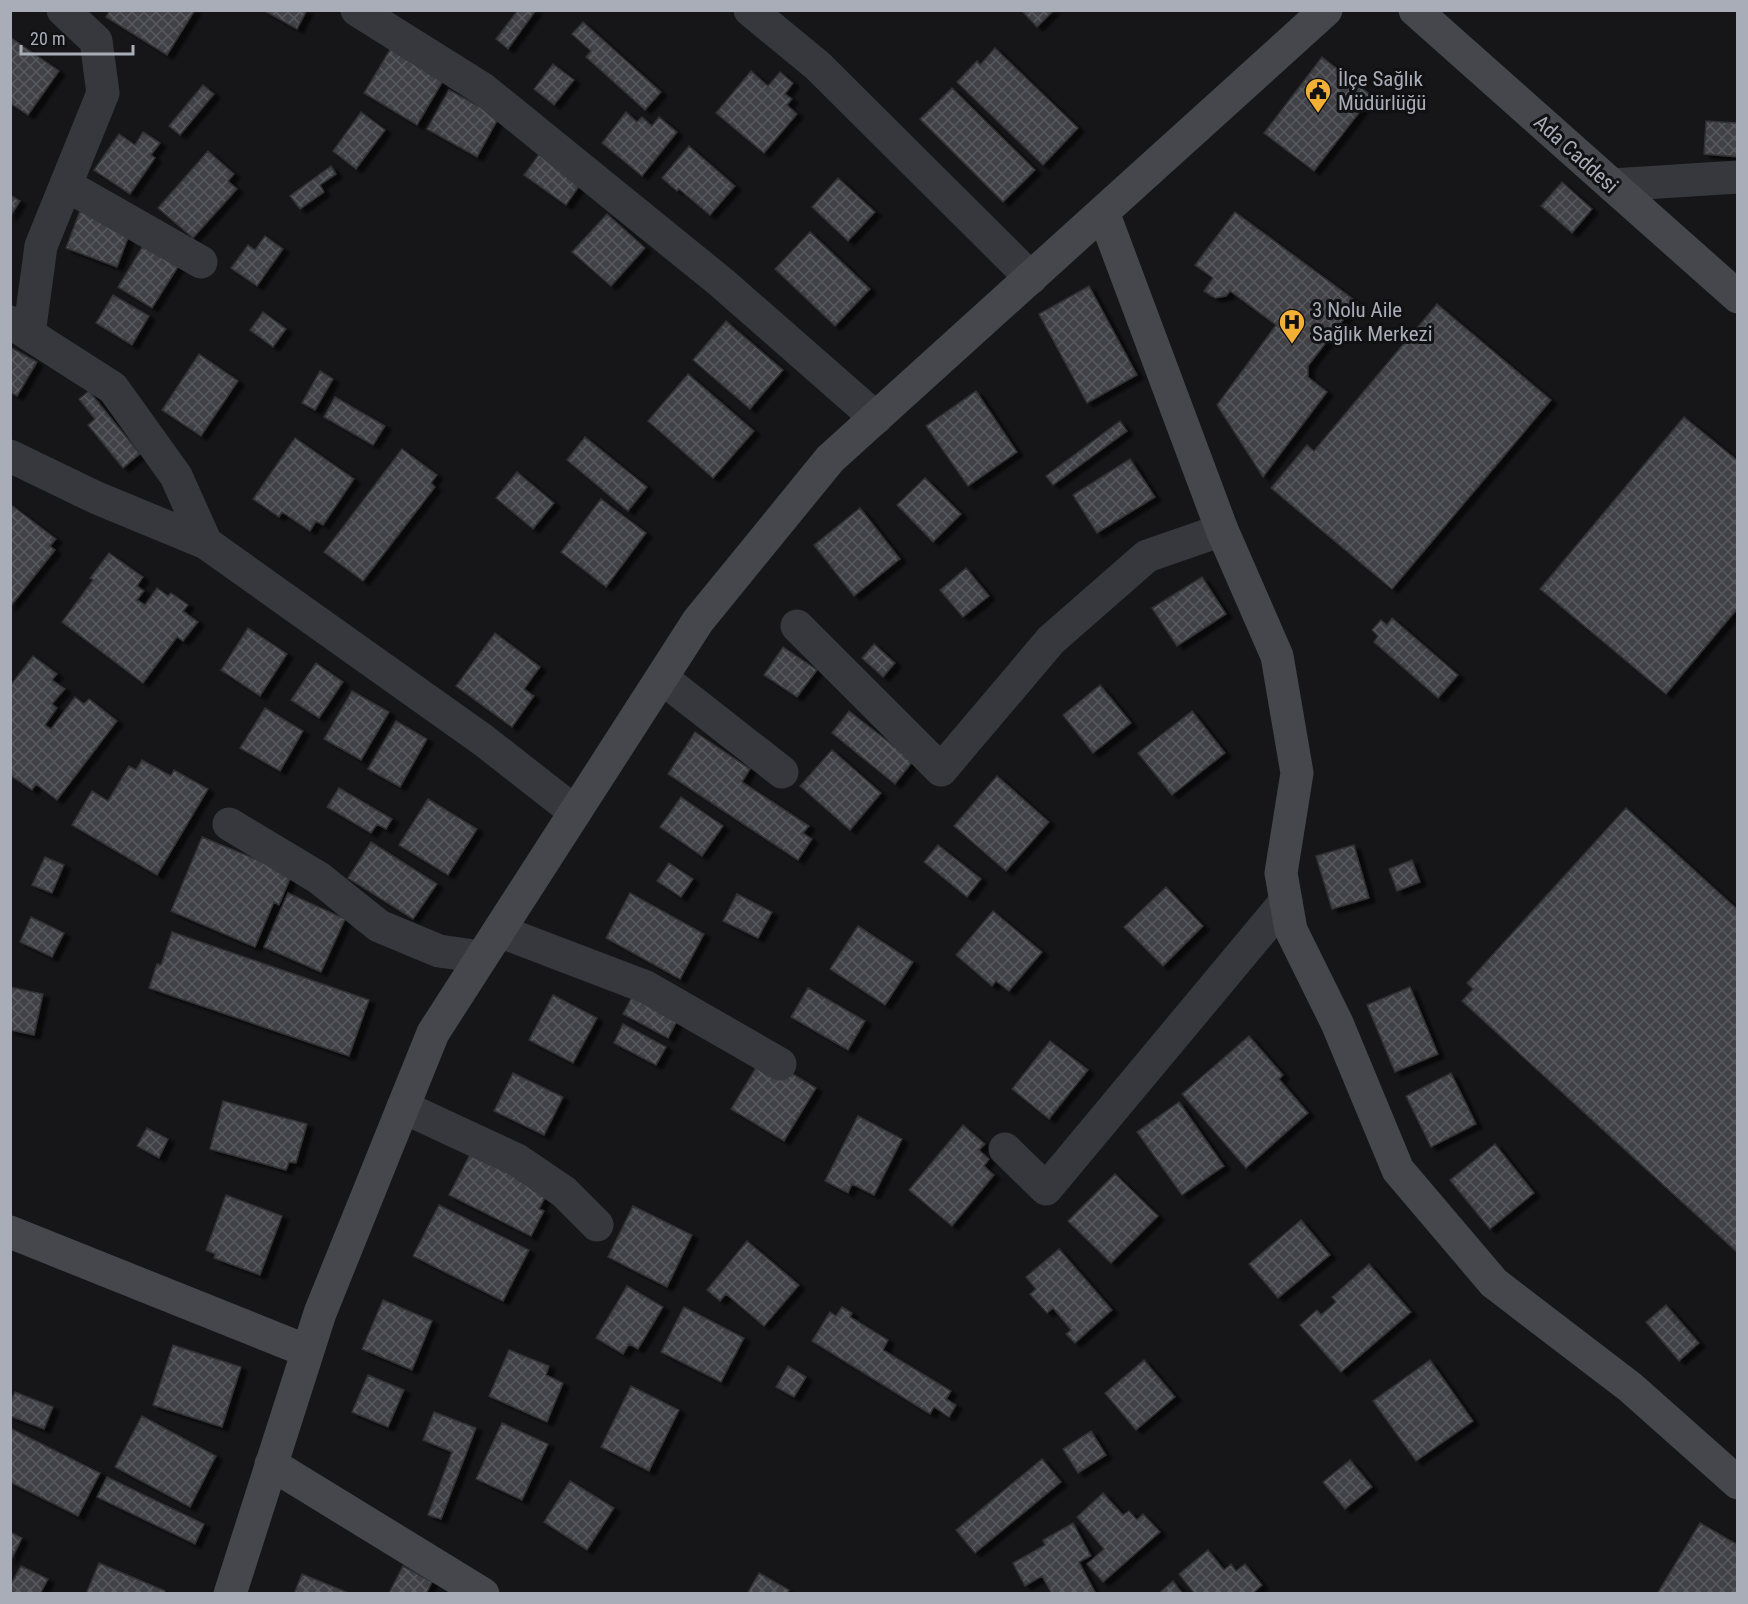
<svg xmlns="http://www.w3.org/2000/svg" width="1748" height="1604" viewBox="0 0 1748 1604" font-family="'Roboto Condensed',sans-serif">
<defs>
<pattern id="building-cross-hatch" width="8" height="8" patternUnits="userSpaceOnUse" patternTransform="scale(1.5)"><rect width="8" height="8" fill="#404145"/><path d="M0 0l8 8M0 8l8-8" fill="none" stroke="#595a5e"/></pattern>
<filter id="shadow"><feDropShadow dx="6" dy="4" stdDeviation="1.5" flood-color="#0009"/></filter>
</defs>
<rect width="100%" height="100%" fill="#161618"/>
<!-- building -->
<path fill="url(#building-cross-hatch)" stroke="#303034" stroke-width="1.5" filter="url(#shadow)" d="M110,10H195L167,55L106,17Z
M263,10H307L297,29Z
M518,10H536L508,49L496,39Z
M1021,10H1054L1037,27Z
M583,22L661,92L645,110L586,57L591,51L572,34Z
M10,37L59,71L28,115L10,103Z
M394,43L447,74L417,125L364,93Z
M995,48L1078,128L1043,165L957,82L977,61L980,65Z
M1322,57L1372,96L1314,171L1264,133Z
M553,64L574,80L554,105L534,89Z
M751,71L768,86L780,72L793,83L785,94L792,99L787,105L797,114L764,153L716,113Z
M203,85L214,94L180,135L169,126Z
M952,88L1035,170L1003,202L920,119Z
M449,90L499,117L477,157L427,129Z
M361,112L385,130L356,169L333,151Z
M626,112L637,122L642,117L652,126L659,117L677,132L642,176L602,143Z
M1706,121L1738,123V157L1704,154Z
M143,132L160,143L151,155L155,158L130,194L94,170L119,134L135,145Z
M689,146L735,186L710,215L679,189L677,191L662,178Z
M208,151L234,174L228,181L237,189L193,238L158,208Z
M540,153L582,182L566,205L524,175Z
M331,166L336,174L320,185L324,192L300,209L290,196Z
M838,178L875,212L848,241L812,207Z
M1562,182L1592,209L1572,233L1541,206Z
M10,195L20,201L10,217Z
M80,211L131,230L117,267L66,248Z
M1235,212L1357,302L1308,366V377L1327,392L1263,477L1217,405L1276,325L1230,291L1226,296L1215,298L1204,291L1213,278L1195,265Z
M607,214L645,248L611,286L572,252Z
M810,232L870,289L835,326L775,269Z
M265,236L283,249L257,286L231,268L248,245L255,250Z
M146,241L181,262L152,308L118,287Z
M1089,286L1137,375L1087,403L1039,314Z
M113,295L149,316L132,345L96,323Z
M1437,304L1551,400L1392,589L1271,488L1307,445L1314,451Z
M263,312L286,329L273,347L250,330Z
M726,321L783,370L750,409L693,360Z
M10,347L37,362L17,396L10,392Z
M199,354L238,381L201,436L162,410Z
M320,371L333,379L315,410L302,403Z
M688,374L754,431L713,478L648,421Z
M89,391L140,454L123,468L88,425L95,419L79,399Z
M976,391L1017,452L968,486L926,426Z
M335,397L385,426L373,445L324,417Z
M1684,417L1738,461V608L1666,694L1540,589Z
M1120,421L1127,431L1053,485L1046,476Z
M585,437L647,487L628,511L567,460Z
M295,438L354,479L323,525L316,521L310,531L282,512L279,517L253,499Z
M402,449L437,475L431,483L435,487L363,581L324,552Z
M1130,459L1155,497L1097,533L1073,495Z
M517,472L554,503L533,529L496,498Z
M925,478L961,514L933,542L897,505Z
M601,499L646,533L606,587L561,552Z
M10,504L56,539L50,546L55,550L10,607Z
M860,508L900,559L854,596L814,545Z
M109,553L143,577L137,586L144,591L137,600L145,605L157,588L168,596L171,593L188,605L183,611L198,622L183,641L177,637L143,683L62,622L93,580L90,578Z
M966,568L989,596L963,617L940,590Z
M1202,577L1226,614L1177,646L1152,608Z
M1392,618L1458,675L1438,698L1374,642L1378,636L1372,630L1381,620L1387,625Z
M248,628L287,654L260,696L221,670Z
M495,633L540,667L524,689L534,696L512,727L456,686Z
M874,644L895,663L883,677L862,658Z
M783,647L817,670L797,697L764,675Z
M33,656L57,674L52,680L65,689L52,704L57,708L45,725L51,729L75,697L84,704L89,699L117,721L57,800L36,784L32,790L10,775V686Z
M316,663L343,682L319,718L291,700Z
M1100,685L1131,723L1093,753L1063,715Z
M352,691L389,712L361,760L324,739Z
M265,708L303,731L280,771L240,748Z
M849,711L913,761L895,784L832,733Z
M1192,711L1225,753L1172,795L1138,753Z
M396,721L427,739L400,787L368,769Z
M695,732L750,769L742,782L809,826L803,833L812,839L798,860L668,774Z
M832,750L881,793L850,830L800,786Z
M142,760L171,776L174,770L208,789L157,875L72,825L92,791L108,801L129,766L136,770Z
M997,776L1049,822L1006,871L954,826Z
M339,788L392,819L386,829L377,824L371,833L327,807Z
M681,797L723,826L702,856L660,827Z
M428,799L477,829L448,875L399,845Z
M1626,808L1738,910V1253L1462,1001L1473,989L1467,983Z
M202,837L292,874L279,905L274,902L255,947L171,911Z
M371,842L437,884L413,919L348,878Z
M938,845L981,879L967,897L924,862Z
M1354,845L1369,898L1332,909L1316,856Z
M45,857L64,865L52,893L32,885Z
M1412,860L1420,882L1397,891L1389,869Z
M669,863L693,879L681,897L657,881Z
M1166,887L1203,926L1163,966L1124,927Z
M288,893L345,919L321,972L264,947Z
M630,893L704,934L680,979L606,938Z
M737,894L772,912L758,938L723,921Z
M993,911L1042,952L1009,991L996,981L992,986L956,955Z
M31,917L64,933L52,957L20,942Z
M858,926L913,962L885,1005L830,969Z
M172,932L369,1000L349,1056L149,988L157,964L161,965Z
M10,987L43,994L34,1035L10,1030Z
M1410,987L1438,1054L1395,1072L1367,1005Z
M808,988L865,1021L848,1050L791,1017Z
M553,995L597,1018L573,1063L529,1040Z
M633,995L678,1019L668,1038L623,1014Z
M623,1024L666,1047L656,1065L614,1043Z
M1249,1036L1283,1075L1279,1079L1308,1113L1246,1168L1182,1094Z
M1050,1041L1088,1070L1049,1119L1012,1089Z
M763,1056L816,1088L784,1141L731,1109Z
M513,1073L563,1097L544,1135L494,1111Z
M1451,1073L1476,1124L1431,1147L1406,1096Z
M223,1101L307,1124L296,1163L289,1162L286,1170L210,1149Z
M1179,1102L1224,1166L1182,1195L1137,1132Z
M858,1116L902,1139L874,1195L852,1184L848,1193L825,1181Z
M963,1125L985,1144L979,1150L989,1159L984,1166L994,1175L952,1226L909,1190Z
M147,1128L168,1139L159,1158L137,1146Z
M1495,1144L1534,1193L1490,1229L1450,1180Z
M474,1147L551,1186L539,1209L544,1211L531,1236L449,1195Z
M1115,1174L1158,1216L1111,1263L1068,1221Z
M226,1195L282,1216L260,1275L214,1258L215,1254L206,1250Z
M439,1205L529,1250L503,1301L413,1256Z
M633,1206L692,1235L667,1287L608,1257Z
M1301,1220L1330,1255L1278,1298L1249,1264Z
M747,1241L799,1285L764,1326L726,1294L720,1301L707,1290Z
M1059,1249L1112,1310L1075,1343L1066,1334L1071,1330L1053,1308L1047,1313L1030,1294L1036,1289L1026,1277Z
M1369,1264L1411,1312L1341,1372L1300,1325L1317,1310L1321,1315L1336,1302L1332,1297Z
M627,1286L663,1307L638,1349L629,1344L623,1354L596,1338Z
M383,1300L432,1321L412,1370L362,1349Z
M1666,1305L1699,1343L1679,1361L1646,1322Z
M684,1307L744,1338L721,1382L661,1352Z
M842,1307L852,1313L850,1317L888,1340L883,1350L951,1391L946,1399L956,1405L949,1417L934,1407L930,1414L812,1341L830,1312L836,1316Z
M173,1345L241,1367L222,1427L153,1405Z
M509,1350L549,1366L546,1375L563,1383L547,1422L489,1396Z
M1144,1360L1175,1397L1136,1430L1105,1393Z
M1430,1360L1473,1421L1416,1461L1373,1401Z
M788,1366L806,1377L794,1397L776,1387Z
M368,1375L404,1390L388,1427L352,1412Z
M631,1386L679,1410L649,1471L601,1447Z
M15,1392L53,1407L44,1429L10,1416V1402Z
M434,1412L476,1428L441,1519L428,1515L452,1452L423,1440Z
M142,1416L216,1456L190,1507L115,1467Z
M502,1423L548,1444L522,1500L476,1479Z
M10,1428L100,1473L78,1516L10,1482Z
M1091,1431L1106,1455L1078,1473L1063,1449Z
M1042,1459L1061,1482L975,1553L956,1530Z
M1350,1460L1372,1487L1345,1509L1323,1482Z
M107,1477L204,1524L195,1544L97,1497Z
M570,1481L614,1508L587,1550L544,1522Z
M1103,1493L1123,1515L1129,1511L1137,1520L1143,1514L1160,1532L1103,1582L1087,1564L1104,1549L1077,1517Z
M1073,1523L1091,1556L1079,1562L1095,1592L1092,1594H1052L1042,1576L1025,1586L1013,1563L1045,1545L1043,1540Z
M1700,1523L1738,1545V1594H1657Z
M10,1532L22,1538L10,1562Z
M1208,1550L1224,1570L1231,1564L1236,1571L1245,1564L1262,1585L1252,1594H1195L1179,1574Z
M99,1563L165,1591L164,1594H86Z
M21,1566L48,1579L40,1594H10V1586Z
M403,1566L432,1582L426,1594L389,1593Z
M759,1573L789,1590L787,1594H747Z
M302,1574L351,1594H294Z
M1173,1581L1183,1594H1158Z"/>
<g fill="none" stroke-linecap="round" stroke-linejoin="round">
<!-- street -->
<path stroke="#37383d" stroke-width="33" d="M357,10L483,89L722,283L876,418
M750,10L818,66L1031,278
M66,185L201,262
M1612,185L1738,177
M10,322L113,388L176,476L206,543
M29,334L41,246L103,93L96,41L63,10
M10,456L97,498L206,543L483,740L575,812
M797,626L941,770L1051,640L1147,556L1222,530
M662,678L782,772
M229,824L319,878L379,926L439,951L481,957
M499,931L646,987L780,1064
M403,1107L517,1160L564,1192L597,1225
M1005,1149L1046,1189L1286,901"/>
<!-- secondary -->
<path stroke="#45474d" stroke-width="33" d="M1415,10L1738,297
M1103,212L1222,530L1277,656L1297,773L1281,873L1291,930L1337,1023L1398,1170L1494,1283L1630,1387L1738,1483
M10,1232L307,1351
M271,1464L483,1594
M230,1594L320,1313L433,1033L698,621L830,459L1326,10"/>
</g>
<!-- icons -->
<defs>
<g id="civic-pin" transform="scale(1.35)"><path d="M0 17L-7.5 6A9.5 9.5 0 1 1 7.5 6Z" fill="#f2b134" stroke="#111113"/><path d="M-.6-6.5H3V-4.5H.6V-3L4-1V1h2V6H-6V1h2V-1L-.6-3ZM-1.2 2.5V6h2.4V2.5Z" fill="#111"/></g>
<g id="hospital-pin" transform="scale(1.35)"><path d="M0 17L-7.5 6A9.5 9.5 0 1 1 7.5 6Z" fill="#f2b134" stroke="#111113"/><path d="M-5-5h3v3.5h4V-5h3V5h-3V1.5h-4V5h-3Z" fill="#111"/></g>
</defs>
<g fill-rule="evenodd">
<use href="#civic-pin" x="1318" y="91"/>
<use href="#hospital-pin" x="1292" y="322"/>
</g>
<g text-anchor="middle" stroke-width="6" stroke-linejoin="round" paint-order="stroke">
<!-- poi labels -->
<g font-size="21" fill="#a8adb8" stroke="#111113" text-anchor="start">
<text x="1338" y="86">İlçe Sağlık<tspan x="1338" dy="24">Müdürlüğü</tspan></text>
<text x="1312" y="317">3 Nolu Aile<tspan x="1312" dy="24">Sağlık Merkezi</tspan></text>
</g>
<!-- street labels -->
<g font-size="21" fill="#a8adb8" stroke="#111113">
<text transform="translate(1576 154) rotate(42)" y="7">Ada Caddesi</text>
</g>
</g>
<!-- border -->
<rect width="1748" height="1604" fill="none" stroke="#a8adb8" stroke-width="24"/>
<!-- scale -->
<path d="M21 45v9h112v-9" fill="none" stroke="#a8adb8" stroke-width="3"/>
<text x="30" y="45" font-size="18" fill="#a8adb8" stroke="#111113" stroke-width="4.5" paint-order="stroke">20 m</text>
</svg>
